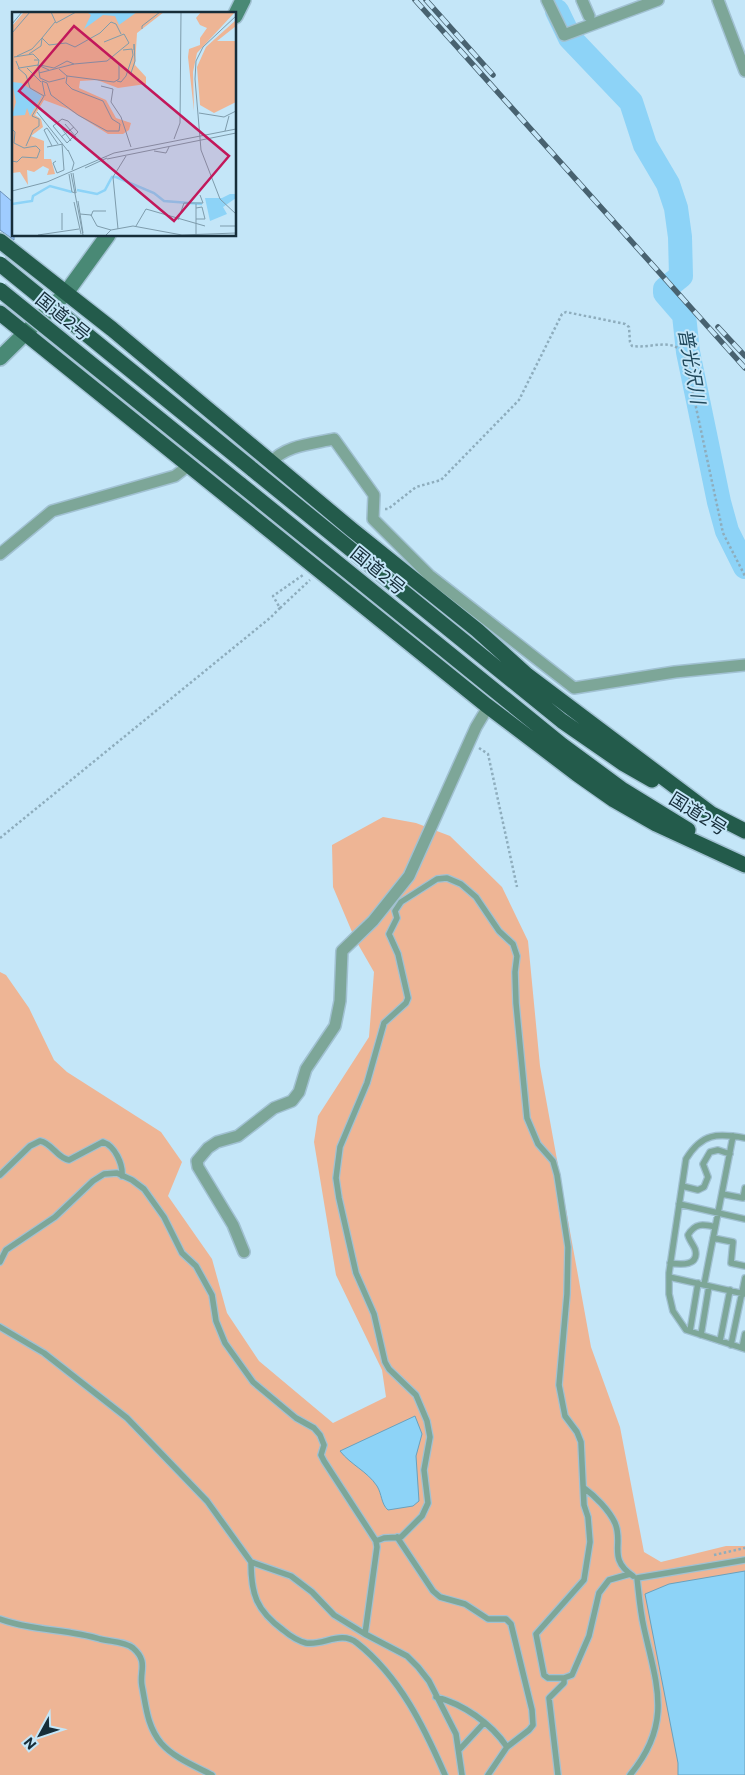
<svg xmlns="http://www.w3.org/2000/svg" width="745" height="1775" viewBox="0 0 745 1775" font-family="Commissioner,'Noto Sans JP',sans-serif">
<rect width="100%" height="100%" fill="#c4e6f8"/>
<!-- green -->
<path fill="#eeb595" d="M383,817L416,823L450,836L502,887L528,941L540,1066L591,1347L620,1427L644,1552L661,1562L726,1546H745V1775H0V972L6,975L29,1008L54,1060L67,1072L161,1132L182,1162L168,1196L212,1259L227,1313L259,1361L333,1423L386,1397L382,1370L336,1275L314,1142L318,1116L369,1037L374,972L355,939L333,887L332,845Z"/>
<!-- water -->
<path fill="#8dd3f7" stroke="#69a1be" d="M415,1416L422,1434L416,1456L419,1501L413,1506L388,1510C381,1504 382,1494 377,1486C367,1471 351,1465 340,1451Z
M745,1571V1775H678V1763L645,1594L669,1584Z"/>
<g fill="none" stroke-linecap="round" stroke-linejoin="round">
<!-- river -->
<path stroke="#8dd3f7" stroke-width="24" d="M557,11L570,38L631,102L645,145L668,184L676,208L680,237L681,276L665,289V293L684,315L688,352L719,502L727,531L745,567"/>
</g>
<!-- building -->
<path fill="#9fccff" stroke="#6d91b9" d="M0,191L14,203V240L0,230Z"/>
<g fill="none" stroke-linecap="round" stroke-linejoin="round">
<!-- lane casing -->
<g stroke="#a1c1d2" stroke-width="8">
<path id="lane" d="M745,1138C717,1133 702,1133 686,1159L669,1273V1294L673,1311L686,1330L745,1349
M0,1175L30,1146L40,1141C52,1143 57,1158 69,1160L103,1142C115,1146 123,1164 122,1176
M682,1186L698,1190L704,1187L708,1177L703,1164L710,1152L718,1150L730,1154
M722,1194L743,1198L745,1188
M679,1204L745,1219
M713,1238L733,1242L731,1263L745,1266
M0,1262L6,1250L55,1217L93,1181L104,1174L117,1173L132,1180L144,1189L164,1217L182,1253L196,1266L212,1295L216,1321L225,1343L253,1382L296,1418L314,1428L320,1435L324,1445L321,1455L324,1461L376,1541L377,1547L365,1634
M670,1263C681,1265 700,1266 695,1249C693,1244 689,1240 688,1235C695,1223 703,1224 715,1227
M669,1277L745,1294
M704,1285L733,1136
M0,1327L44,1353L127,1418L207,1501L251,1562L291,1576L312,1592L334,1615L365,1634L407,1656L418,1667L429,1681L456,1734L462,1775
M690,1331L698,1283
M701,1335L709,1286
M720,1341L730,1290
M731,1345L745,1278
M742,1348L745,1334
M584,1488C595,1496 609,1510 615,1523C624,1544 607,1558 633,1576
M397,1537L433,1591L440,1597L465,1604L488,1619H506L511,1624L532,1710L533,1725L529,1730L507,1747L488,1775
M376,1541L384,1538L401,1537L422,1516L428,1503L424,1470L430,1437L427,1421L416,1395L389,1369L385,1362L374,1314L356,1273L339,1198L336,1178L340,1147L367,1083L384,1023L406,1003L408,998L398,954L389,934L397,918L395,911L401,902L437,879L447,878L461,884L476,897L499,931L513,944L517,956L515,972L516,1003L527,1118L538,1144L553,1161L557,1175L568,1247L567,1294L559,1385L565,1416L577,1432L581,1442L584,1505L588,1517L590,1542L584,1580L536,1634L544,1675L548,1678H564L572,1675L589,1636L599,1593L609,1580L630,1574
M251,1562C251,1594 256,1610 283,1630C289,1635 298,1641 306,1643C323,1646 341,1630 357,1643C400,1677 424,1727 445,1775
M0,1619C32,1631 68,1629 100,1639C111,1642 124,1641 133,1648C149,1662 139,1671 142,1686C146,1706 147,1726 161,1743C174,1758 195,1766 212,1775
M436,1697C463,1704 491,1723 507,1747
M459,1750L484,1723
M558,1775L549,1698L564,1683V1678
M630,1775C673,1723 657,1686 644,1628C640,1611 639,1595 637,1578L745,1560"/>
</g>
<!-- street casing -->
<g stroke="#a1c1d2" stroke-width="14">
<path id="street" d="M547,0L564,35L658,0
M582,0L589,16
M718,0L745,71
M270,463C286,445 311,444 334,439L374,495L373,519L429,575L574,688L675,672L745,665
M0,554L52,511L175,476L188,466
M244,1252L233,1225L198,1167L197,1161L208,1148L217,1142L238,1136L274,1108L292,1101L299,1092L306,1069L335,1026L340,1001L342,951L373,921L409,876L476,727L488,707"/>
</g>
<!-- secondary casing -->
<g stroke="#a1c1d2" stroke-width="18">
<path id="secondary" d="M235,16L243,0
M0,358L66,293L108,235"/>
</g>
<!-- highway casing -->
<g stroke="#a1c1d2" stroke-width="18">
<path id="highway" d="M0,241L112,329L351,529L477,630L527,675L713,815
M0,313L486,705L577,774L614,800L656,824L745,865
M252,469L562,721L624,764L652,780
M240,484L562,745L623,790L688,830
M704,810L745,831"/>
</g>
<!-- path -->
<path stroke="#8eadbd" stroke-width="2.5" stroke-dasharray="2.5 2.5" stroke-linecap="butt" d="M385,509H388L416,487L441,480L519,400L562,314L566,312L625,324L629,327L630,342L632,346C651,349 674,336 685,356L723,533L745,576
M280,608L310,580
M479,748L488,754L517,887
M0,838L270,618L280,608L273,596L303,575
M714,1555L745,1548"/>
<!-- lane -->
<use href="#lane" stroke="#7da698" stroke-width="5.5"/>
<!-- street -->
<use href="#street" stroke="#7da698" stroke-width="11"/>
<!-- secondary -->
<use href="#secondary" stroke="#498975" stroke-width="15"/>
<!-- highway -->
<use href="#highway" stroke="#235b4b" stroke-width="15"/>
<!-- rail casing -->
<g stroke="#486270" stroke-width="5.5">
<path id="rail" d="M415,0L745,368
M426,0L493,75
M718,327L745,356"/>
</g>
<!-- rail -->
<use href="#rail" stroke="#c4e6f8" stroke-width="4" stroke-dasharray="11" stroke-linecap="butt"/>
<!-- highway-bridge casing -->
<g stroke="#a1c1d2" stroke-width="18" stroke-linecap="butt">
<path id="highway-bridge" d="M0,264L252,469
M0,290L240,484"/>
</g>
<!-- highway-bridge -->
<use href="#highway-bridge" stroke="#235b4b" stroke-width="15"/>
</g>
<g text-anchor="middle" stroke-width="4" stroke-linejoin="round" paint-order="stroke">
<!-- street labels -->
<g font-size="18" fill="#162d39" stroke="#c4e6f8">
<text transform="translate(63 317) rotate(39)" y="6">国道2号</text>
<text transform="translate(378 571) rotate(39)" y="6">国道2号</text>
<text transform="translate(698 814) rotate(32)" y="6">国道2号</text>
</g>
<!-- water labels -->
<g font-size="19" font-style="italic" fill="#1f475a" stroke="#c4e6f8">
<text transform="translate(692 366) rotate(80)" y="7">普光沢川</text>
</g>
</g>
<!-- overview -->
<g transform="translate(12 12)">
<rect width="224" height="224" fill="#c4e6f8"/>
<path d="M152,0L125,21L123,53L134,65V72L106,76L85,68L68,69L67,76L94,88L104,106L119,111L117,118L111,122H96L56,97L32,88L23,103L29,107L31,115L19,124L32,129V147H39L43,162L35,163L37,157L31,154L22,160L15,158L16,173L8,160L0,161V14L11,1ZM189,0H223L185,41L181,60L182,99L176,45L177,37L188,33V26L195,16L188,13L184,6ZM224,8V14L205,29H224V90L202,101L188,93L185,55L194,35Z" fill="#eeb595"/>
<path d="M75,0L79,1L125,0L107,13L103,4L91,3L72,17L79,3ZM0,70L9,71L30,84L18,104L15,96L13,103L0,104L4,90ZM218,182H224V186L211,195L215,202L198,209L193,186H210Z" fill="#8dd3f7"/>
<path fill="none" stroke="#8dd3f7" stroke-width="2.5" d="M65,178L85,182L93,178L100,165H104L142,181L152,189L190,192M0,192L20,189L21,184L38,174L60,180"/>
<path fill="none" stroke="#7e9cac" stroke-width="1" d="M39,0L44,11L64,0M224,4L191,35L184,49L183,67L189,138L208,187L224,202M0,12L10,0M130,17V14L148,0M0,21L18,0M17,42L29,34L30,26L43,10M5,44L20,37L30,26L37,33L54,31L63,35L88,21L99,10L104,12L109,22M2,45L21,42L27,48M4,49L7,56L26,53L27,48H22M28,53L42,56L55,49L62,52M6,56L14,63L18,76L32,84L20,104L27,107V114L21,118L14,134M15,56L29,70M47,57L55,64L102,70L107,67V53L102,47M37,58L26,53L28,66L37,70L53,66M27,61L62,52L95,49L117,31L112,22L92,30M119,61L123,49L122,32V38M105,69L109,70L114,64L121,43L120,37L111,38M89,74L101,77L99,90L109,105L119,135M33,84L30,69L35,71L39,83L66,103L95,119H107L108,112L100,107L91,89L60,77L54,71L55,64M25,100L56,139M187,101L212,105L224,99M50,107L56,109L66,120L55,131L41,114ZM45,110L59,129M53,112L64,125M0,117L3,120L2,131L12,136L24,134L28,138L25,146L10,145L5,150L0,149M213,119L217,104M49,125L62,115M162,127L168,111L169,0M40,134L32,118L35,116L46,132M35,135L51,132M56,138L62,151L60,158M142,139L154,141L157,135M95,147L224,121M44,149L41,151L45,161L52,158L50,132M73,156L95,146M59,161L71,223M57,162L60,180L64,181L61,161M0,179L35,170L102,141L224,117M66,189L71,221M62,190L69,222M50,201V218M68,202L79,203L85,214L99,218M79,204L81,199H94M184,207H193L190,195L184,196M166,208L172,191H191L188,183M124,214L134,197L193,214M208,214H224M106,217L101,165L114,144M26,223L67,217M94,223L99,218L121,214L170,223M170,223L224,221M184,223V192"/>
<path fill="#c2185b" fill-opacity="0.15" stroke="#c2185b" stroke-width="2.5" d="M62,14L217,144L162,209L7,79Z"/>
<rect width="224" height="224" fill="none" stroke="#162d39" stroke-width="2.5"/>
</g>
<!-- north arrow -->
<g transform="translate(40 1735) rotate(230)" stroke="#c4e6f8" stroke-width="4" paint-order="stroke">
<path d="M0-4L9 19L0 12L-9 19Z" fill="#162d39"/>
<text y="-8" font-size="14" font-weight="bold" text-anchor="middle" fill="#162d39">N</text>
</g>
</svg>
